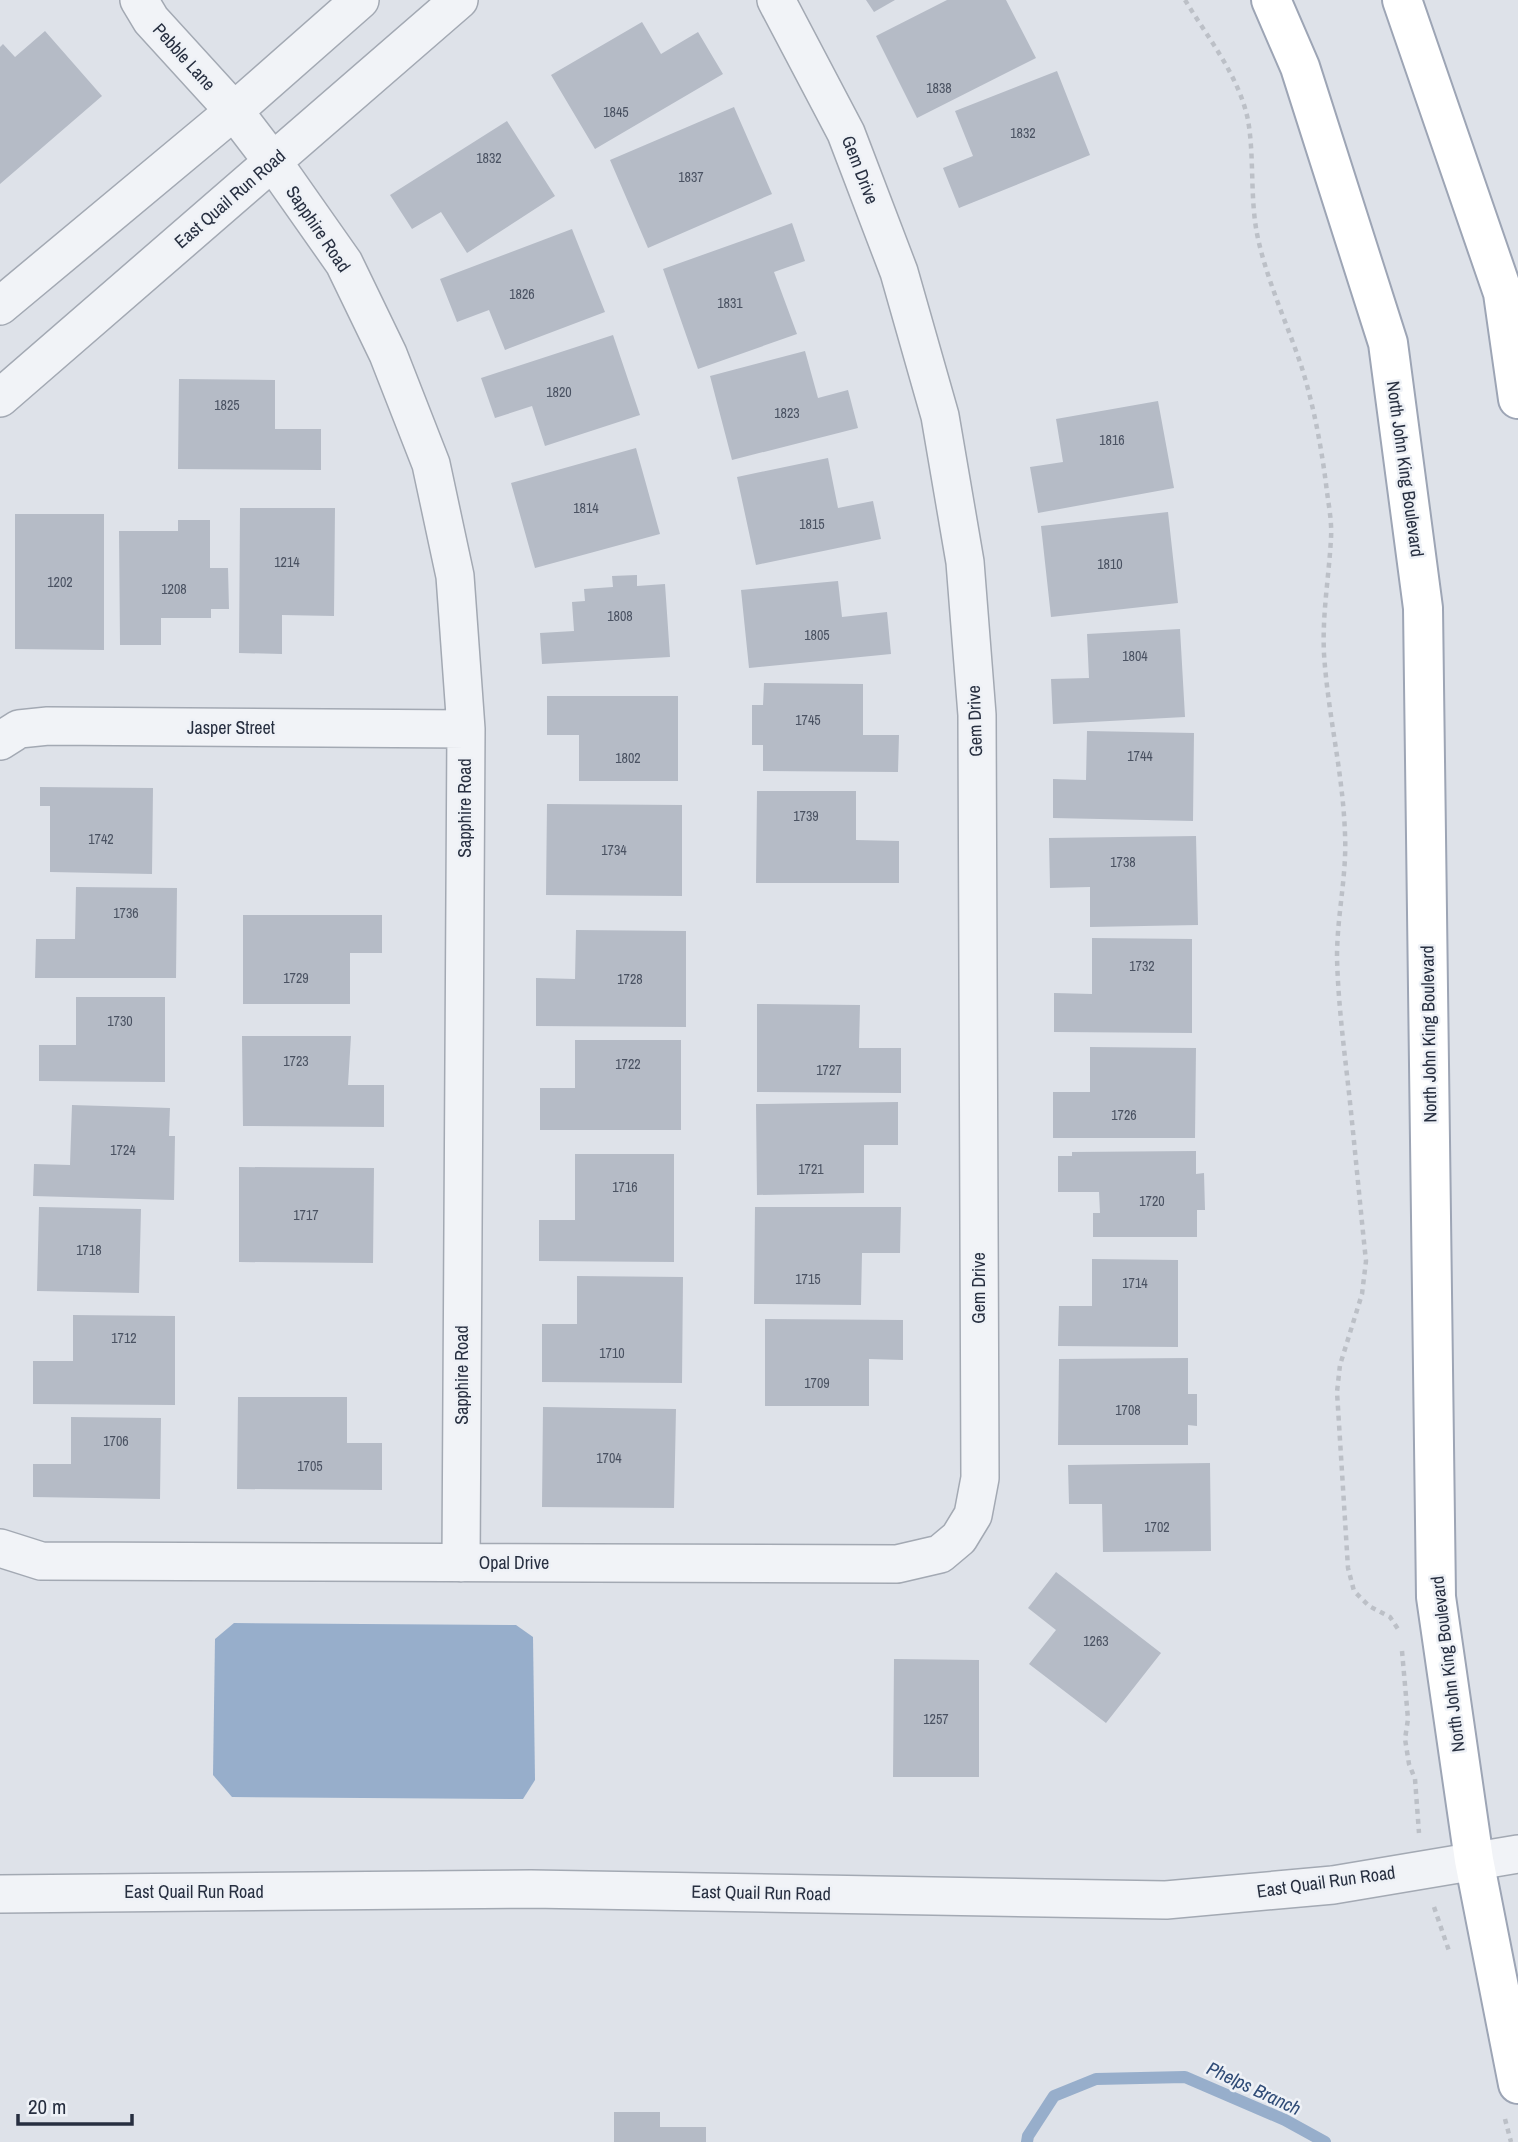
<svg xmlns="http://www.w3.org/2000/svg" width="1518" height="2142" viewBox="0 0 1518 2142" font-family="'Archivo Narrow',sans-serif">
<rect width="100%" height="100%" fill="#dee2e9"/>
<!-- water -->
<path fill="#97aecb" d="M234,1623L516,1625L533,1637L535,1780L523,1799L232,1797L213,1775L215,1639Z"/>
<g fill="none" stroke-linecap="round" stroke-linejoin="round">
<!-- stream -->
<path stroke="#97aecb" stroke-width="12" d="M1027,2142L1028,2136L1054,2096L1096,2079L1185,2077L1285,2120L1325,2142"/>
</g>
<!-- building -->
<path fill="#b5bbc6" d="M866,0H895L874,12Z
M947,0H1006L1036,58L917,118L876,36Z
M642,22L661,54L698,32L723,74L595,149L551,75Z
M45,31L102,96L0,184V47L3,44L15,57Z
M1057,71L1090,155L959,208L943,168L973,156L955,111Z
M734,107L772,194L648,248L610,160Z
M507,121L555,196L467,253L441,212L412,229L390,195Z
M792,223L805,261L774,272L797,334L698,369L663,269Z
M572,229L605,312L505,350L489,310L457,322L440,279Z
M613,335L640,415L545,446L532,406L495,418L481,378Z
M805,351L818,398L848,390L858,428L732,460L710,376Z
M179,379L275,380V429H321V470L178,469Z
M1158,401L1174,488L1038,513L1030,467L1063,462L1056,419Z
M636,448L660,534L535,568L511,483Z
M828,458L838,508L873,501L881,539L756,565L737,477Z
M240,508H335L334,616L282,615V654L239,653Z
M1168,512L1178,603L1051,617L1041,526Z
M15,514H104V650L15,649Z
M178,520H210V568H228L229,609H211V618H161V645H120L119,531H178Z
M637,575V586L665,584L670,657L542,664L540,633L574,631L572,602L585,601L584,589L613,587L612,576Z
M838,581L842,617L887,612L891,654L749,668L741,590Z
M1180,629L1185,717L1053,724L1051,679L1089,678L1087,634Z
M764,683L863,684V735H899L898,772L763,771V745H752V705H763Z
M547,696H678V781H579V735H547Z
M1087,731L1194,733L1193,821L1053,818V779L1086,780Z
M40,787L153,788L152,874L50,872V806H40Z
M757,791H856V840L899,841V883H756Z
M547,804L682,805V896L546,895Z
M1196,836L1198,925L1090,927V887L1050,888L1049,838Z
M76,887L177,888L176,978H35L36,939H75Z
M243,915H382V953H350V1004H243Z
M576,930L686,931V1027L536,1026V978L575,979Z
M1092,938L1192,939V1033L1054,1032V993L1092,994Z
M76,997H165V1082L39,1081V1045H76Z
M757,1004L860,1005L859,1048H901V1093L757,1092Z
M242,1036H351L348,1085H384V1127L243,1126Z
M575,1040H681V1130H540V1088H575Z
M1090,1047L1196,1048L1195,1138H1053V1092H1090Z
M898,1102V1145H864V1193L757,1195L756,1104Z
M72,1105L170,1108L169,1136H175L174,1200L33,1196L34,1164L70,1165Z
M1196,1151V1174L1204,1173L1205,1210H1197V1237H1093V1213H1100L1099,1192H1058V1156H1072V1152Z
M575,1154H674V1262L539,1261V1220H575Z
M239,1167L374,1168L373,1263L239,1262Z
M39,1207L141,1209L139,1293L37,1291Z
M755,1207H901L900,1253H862L861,1305L754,1304Z
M1092,1259L1178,1260V1347L1058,1346L1059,1306H1092Z
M577,1276L683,1277L682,1383L542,1382V1324H577Z
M73,1315L175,1316V1405L33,1404V1361H73Z
M765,1319L903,1320V1360L869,1359V1406H765Z
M1188,1358V1394H1197V1426L1188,1425V1445H1058L1059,1359Z
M238,1397H347V1443H382V1490L237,1489Z
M543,1407L676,1409L674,1508L542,1507Z
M71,1417L161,1418L160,1499L33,1497V1464H71Z
M1210,1463L1211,1551L1103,1552L1102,1504H1069L1068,1465Z
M1056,1572L1161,1653L1106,1723L1029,1664L1056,1630L1028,1608Z
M894,1659L979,1660V1777H893Z
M614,2112H660V2127H706V2142H614Z"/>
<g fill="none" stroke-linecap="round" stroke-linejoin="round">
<!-- minor casing -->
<g stroke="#a3a9b3" stroke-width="40">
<path id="minor" d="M139,0L151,20L234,111L273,162L344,263L388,354L431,464L455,576L466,729L461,1563
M0,306L234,111L360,0
M0,398L459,0
M0,741L19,729L48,726L466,729
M0,1548L41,1561L897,1564L940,1554L959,1538L973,1515L980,1478L977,715L965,562L940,416L899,272L846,133L776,0
M0,1894L531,1889L1166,1900L1333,1885L1518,1854"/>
</g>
<!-- major casing -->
<g stroke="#9da5b5" stroke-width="42">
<path id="major" d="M1271,0L1300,67L1388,343L1423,608L1436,1597L1474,1860L1518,2084
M1402,0L1503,293L1518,399"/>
</g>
<!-- path -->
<path stroke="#bcc0c7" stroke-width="4.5" stroke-dasharray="5 5" stroke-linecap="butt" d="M1185,0C1208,38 1239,76 1248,120C1255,161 1249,202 1259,243C1269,285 1287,324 1301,365C1314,406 1322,450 1327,492C1329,507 1332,523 1331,538C1329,577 1322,614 1324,654C1328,715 1343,773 1345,834C1347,875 1337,915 1337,957C1338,1002 1344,1048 1349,1093C1355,1149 1360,1205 1366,1261L1362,1294L1340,1365L1337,1392L1348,1568L1354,1591L1369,1606L1390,1617L1400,1632
M1402,1651L1408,1719L1405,1739L1409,1764L1415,1779L1419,1833
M1434,1907L1449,1951
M1505,2119L1511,2142"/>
<!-- minor -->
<use href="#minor" stroke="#f1f3f7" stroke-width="37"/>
<!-- major -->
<use href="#major" stroke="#fff" stroke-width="38"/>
</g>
<g text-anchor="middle" stroke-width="5" stroke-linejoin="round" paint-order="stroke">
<!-- number labels -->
<g font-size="14" fill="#4a5262">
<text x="939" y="93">1838</text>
<text x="616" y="117">1845</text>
<text x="1023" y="138">1832</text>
<text x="489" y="163">1832</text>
<text x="691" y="182">1837</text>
<text x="522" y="299">1826</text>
<text x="730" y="308">1831</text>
<text x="559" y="397">1820</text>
<text x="227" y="410">1825</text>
<text x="787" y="418">1823</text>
<text x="1112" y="445">1816</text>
<text x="586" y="513">1814</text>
<text x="812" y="529">1815</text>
<text x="287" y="567">1214</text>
<text x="1110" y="569">1810</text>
<text x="60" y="587">1202</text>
<text x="174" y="594">1208</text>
<text x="620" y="621">1808</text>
<text x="817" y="640">1805</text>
<text x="1135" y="661">1804</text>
<text x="808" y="725">1745</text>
<text x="1140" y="761">1744</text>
<text x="628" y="763">1802</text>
<text x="806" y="821">1739</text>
<text x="101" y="844">1742</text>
<text x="614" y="855">1734</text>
<text x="1123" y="867">1738</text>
<text x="126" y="918">1736</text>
<text x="1142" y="971">1732</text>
<text x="296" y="983">1729</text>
<text x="630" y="984">1728</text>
<text x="120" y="1026">1730</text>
<text x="296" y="1066">1723</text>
<text x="628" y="1069">1722</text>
<text x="829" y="1075">1727</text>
<text x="1124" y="1120">1726</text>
<text x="123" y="1155">1724</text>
<text x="811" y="1174">1721</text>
<text x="625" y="1192">1716</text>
<text x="1152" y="1206">1720</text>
<text x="306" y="1220">1717</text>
<text x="89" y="1255">1718</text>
<text x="808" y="1284">1715</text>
<text x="1135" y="1288">1714</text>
<text x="124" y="1343">1712</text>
<text x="612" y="1358">1710</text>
<text x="817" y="1388">1709</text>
<text x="1128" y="1415">1708</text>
<text x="116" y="1446">1706</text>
<text x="609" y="1463">1704</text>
<text x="310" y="1471">1705</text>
<text x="1157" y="1532">1702</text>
<text x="1096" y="1646">1263</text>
<text x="936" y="1724">1257</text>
</g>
<!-- street labels -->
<g font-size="18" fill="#272f40" stroke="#eef1f6">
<text transform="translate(184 57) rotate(48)" y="6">Pebble Lane</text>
<text transform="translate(860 170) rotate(69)" y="6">Gem Drive</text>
<text transform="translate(230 199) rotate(-41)" y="6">East Quail Run Road</text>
<text transform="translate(318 229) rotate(56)" y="6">Sapphire Road</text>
<text transform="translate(1405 469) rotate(82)" y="6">North John King Boulevard</text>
<text transform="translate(975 721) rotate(-92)" y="6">Gem Drive</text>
<text x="231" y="734">Jasper Street</text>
<text transform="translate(465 808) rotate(-90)" y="6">Sapphire Road</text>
<text transform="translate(1429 1034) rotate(-91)" y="6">North John King Boulevard</text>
<text transform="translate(979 1288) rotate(-90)" y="6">Gem Drive</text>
<text transform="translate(462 1375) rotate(-90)" y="6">Sapphire Road</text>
<text x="514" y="1569">Opal Drive</text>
<text transform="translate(1448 1664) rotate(-97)" y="6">North John King Boulevard</text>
<text transform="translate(1326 1882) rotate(-8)" y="6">East Quail Run Road</text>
<text x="194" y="1898">East Quail Run Road</text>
<text transform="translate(761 1893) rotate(1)" y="6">East Quail Run Road</text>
</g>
<!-- water labels -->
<g font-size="19" font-style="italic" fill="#2f4b76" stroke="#eef1f6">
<text transform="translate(1254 2088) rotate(25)" y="7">Phelps Branch</text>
</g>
</g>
<!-- scale -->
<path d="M18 2114v10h114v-10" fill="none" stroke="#272f40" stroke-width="3.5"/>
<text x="28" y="2114" font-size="21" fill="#272f40" stroke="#eef1f6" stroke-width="5" paint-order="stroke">20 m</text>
</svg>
